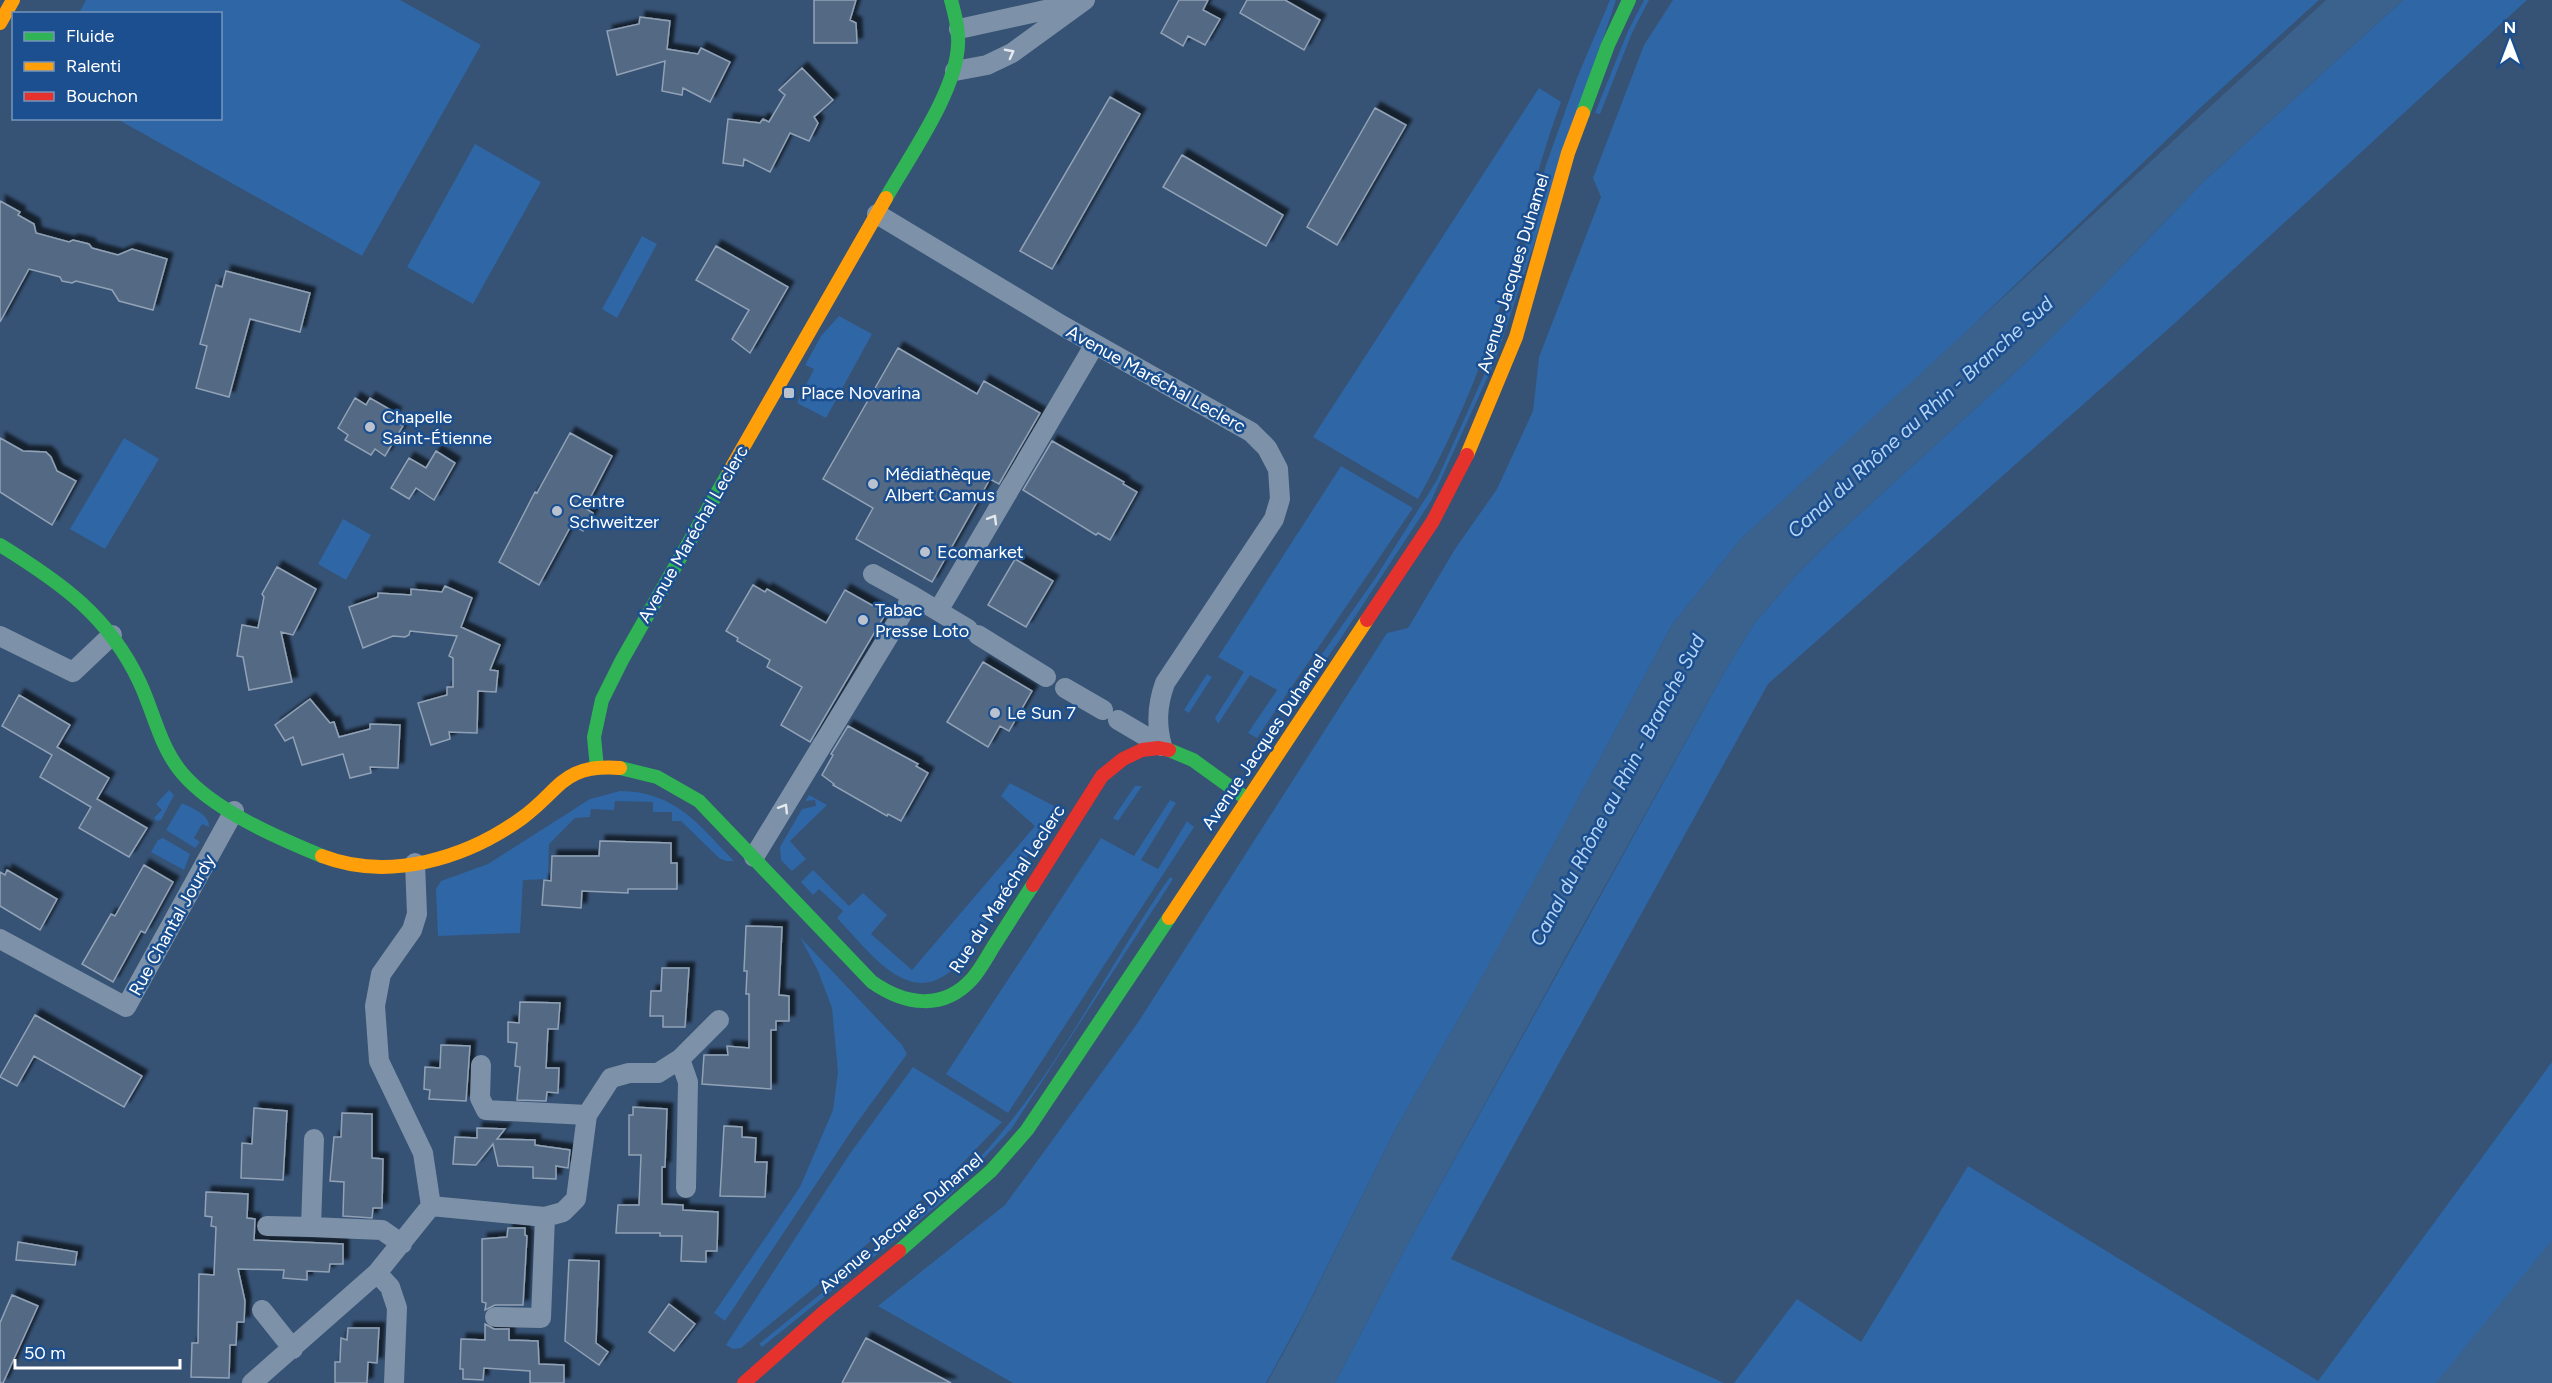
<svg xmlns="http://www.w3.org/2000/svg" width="2552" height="1383" viewBox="0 0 2552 1383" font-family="Figtree,sans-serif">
<defs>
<filter id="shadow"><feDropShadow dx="5.5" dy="-5.5" stdDeviation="1.5" flood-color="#0009"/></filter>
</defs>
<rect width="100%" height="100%" fill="#365274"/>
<!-- green -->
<path fill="#2f66a5" d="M86,0H400L481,45L362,256L117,119L220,118V14L79,13Z
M1610,0H1616L1495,361L1431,501L1339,641L1297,700L1292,697L1374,580L1437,480L1492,357L1512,293L1546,165L1577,78Z
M1644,0H1649L1632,33L1600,114L1595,113L1628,31Z
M1673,0H2319L2200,108L1942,355L1741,539L1672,625L1478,985L1395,1130L1304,1313L1266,1383H1013L878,1306L1005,1205L1137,1024L1387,633L1408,628L1455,549L1497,489L1533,411L1539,357L1601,197L1593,178L1644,45Z
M2403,0H2527L2175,323L1768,684L1451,1259L1724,1383H1335L1406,1247L1725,671L1753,625L1797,574L1832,539L2023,365L2091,298L2204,181Z
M1539,88L1561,102C1536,169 1521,239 1500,307C1480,373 1451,439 1418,499L1313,437Z
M475,144L541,182L473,304L407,267Z
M642,236L657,244L617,318L602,309Z
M839,316L872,334L826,418L797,403L814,369L805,365L821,336Z
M124,438L159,459L105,549L70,529Z
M1341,466L1413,508L1257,738L1248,733L1277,690L1250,675L1218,724L1215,718L1244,672L1218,657Z
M343,519L371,535L346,580L318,564Z
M1207,674L1212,677L1189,713L1184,710Z
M1010,783L1058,808L962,960C913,1017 872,954 837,918L843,911L819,889L813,895L801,882L813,870L849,906L863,893L887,915L871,934L912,970L1035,826L1001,796Z
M1135,786H1142L1118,821L1113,818Z
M169,790L174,795L161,820L157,821L154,818L162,810L156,804Z
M620,791C675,791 699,825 734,861H726L719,858L681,821H672V812H653V802L615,801L614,810L591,809L590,817L575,818L549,844L548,879L523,880L520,933L438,936L436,889L441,881L488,864L590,799Z
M809,795L827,805L790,841L806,859L792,871L781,860L780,847L802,809L816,806L815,800L805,801Z
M1170,800L1176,803L1141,860L1158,869L1187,821L1194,827L1008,1113L946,1074L1101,838L1134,856Z
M182,803C192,808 210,815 209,827L202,824L194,838L200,842L195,848L166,830Z
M163,838L190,854L184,870L151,852L158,840Z
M1170,877L1173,879L1012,1128L948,1197L762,1347L759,1344L935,1201C959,1179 982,1157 1002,1132C1067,1054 1112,960 1170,877Z
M800,937L902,1045L907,1054L854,1127L725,1321L714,1313L800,1187L833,1110L838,1072L832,1008L818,971Z
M2552,1062V1383H1734L1797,1299L1861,1342L1968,1166L2318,1381Z
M913,1067L1002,1122L950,1176L741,1348L733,1349L726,1345L849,1155Z"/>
<!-- water -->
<path fill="#3b618d" d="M2326,0H2403L2204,181L2091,298L2023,365L1832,539L1797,574L1753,625L1725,671L1582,927L1406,1247L1335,1383H1267L1299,1324L1395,1130L1471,997L1672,625L1741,539Z
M2552,1240V1383H2436Z"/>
<!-- building -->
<path fill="#526984" stroke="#92a2b6" stroke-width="1.5" filter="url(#shadow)" d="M814,0H856L850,20L856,23L857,43H814Z
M1179,0H1208L1203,10L1220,19L1205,45L1188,36L1183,46L1161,33Z
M1247,0H1285L1320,20L1304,50L1240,13Z
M640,17L670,21L667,49L698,54L701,48L730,62L710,102L683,88L682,95L662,91L665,61L617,75L607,31L639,24Z
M802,68L833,100L814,117L818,123L809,141L790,133L770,172L744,159L743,166L723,163L728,119L760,123L763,119L769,122L785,95L779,90Z
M1110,97L1140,114L1052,269L1020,251Z
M1375,108L1406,125L1337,245L1307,227Z
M1182,155L1283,215L1266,246L1163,187Z
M0,201L20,212L18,215L34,224L36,233L69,242L73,240L89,244L92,248L118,255L132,249L167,259L153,310L119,301L112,290L76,281L72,283L62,281L60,277L29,269L0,322Z
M716,246L788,287L750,353L732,339L749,310L696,280Z
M226,271L310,293L300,332L250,319L229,397L196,388L207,346L200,344L216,285L222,287Z
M898,348L977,394L984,381L1040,413L999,484L990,479L932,582L856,539L873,508L823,479Z
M355,398L366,405L370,398L396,413L392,419L403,426L385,456L375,449L371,455L345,440L348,435L338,428Z
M570,433L612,456L585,508L593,513L583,531L572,524L539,585L499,562L535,492L537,493Z
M0,438L23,451L46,452L51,457L57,471L76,481L52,525L0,492Z
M1052,441L1124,482L1123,484L1137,492L1110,540L1098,533L1096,535L1023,490Z
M436,451L455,463L434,500L416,488L409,499L391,488L409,458L426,468Z
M1015,559L1053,581L1026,627L988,605Z
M277,567L316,589L293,635L281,632L292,682L249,690L243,657L237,656L242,625L258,628L264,597L262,594Z
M753,585L765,592L767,589L826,623L845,590L886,613L810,742L781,725L802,687L767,667L770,660L737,641L738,638L726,631Z
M445,586L472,598L461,627L500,645L490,670L498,671L496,692L478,691L477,733L449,732L450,739L431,745L418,703L447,695V687H453V658L449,656L457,636L410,631L409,635L405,637L393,636L363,648L349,607L378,597V593L411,595V589L442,592Z
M983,662L1032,691L1009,731L1000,726L988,747L947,722Z
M19,695L70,725L57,747L109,778L97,799L147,828L129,857L79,828L91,807L40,777L52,755L2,726Z
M310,699L330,723L334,722L339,737L370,729V724L400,725L398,768L370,767L371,773L350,778L343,754L302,765L293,737L285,741L275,725Z
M848,726L918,764L916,766L928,773L901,821L888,814L887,816L833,785L834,784L822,775L833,755L831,754Z
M600,841L671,843V863H677V889H628V893L582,891L581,908L542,905L544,880L551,881L552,856H599Z
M144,865L173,882L145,933L141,931L113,982L82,964L111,914L115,916Z
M7,870L57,899L40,930L0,906V872L5,875Z
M746,926L782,927L779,995L789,996V1021H776V1030H771V1089L702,1084L704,1055H728L727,1046L749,1048V994H746L747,971H744Z
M662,968H689L685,1027H663V1016H650L651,991H661Z
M520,1002L560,1003L558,1029H548L546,1068H559L558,1093L547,1092L546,1101L517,1100L520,1067L515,1066L517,1043L508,1042V1022L519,1023Z
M35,1015L142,1076L124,1107L34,1056L17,1086L0,1077Z
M441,1045L470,1046L466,1101L429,1099L430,1090L424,1089L425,1067L440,1068Z
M633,1107L667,1109L665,1167H662V1204L683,1205V1210L718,1212L717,1251H706V1262L681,1261L682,1236H660V1233H616L618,1205H639L641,1155H629V1115H633Z
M254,1108L287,1111L283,1180L241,1178L242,1143L252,1144Z
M342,1113L372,1114V1158L383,1159L382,1208H373L372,1218L343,1216L344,1182L330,1181L334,1137H341Z
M724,1126L742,1127V1137L756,1138L755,1162H767L765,1197L720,1196Z
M477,1128L505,1129L497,1139L535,1140V1145L570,1150L568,1168L556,1166V1179L533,1178V1167L498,1166L493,1144L476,1165L453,1164L455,1137L477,1138Z
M206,1192L248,1194L247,1218L255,1219L254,1240L343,1244V1264H330L329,1272L307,1271V1280L283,1278L284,1270L238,1269L245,1301L244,1322H237L236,1345H230L229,1378L191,1377L192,1343H198L199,1274L214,1275L216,1227L211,1226L212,1217L205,1216Z
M508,1228H525V1235L527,1236L523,1305H495L485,1310L486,1303L482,1302V1239L507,1237Z
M18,1242L77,1252L75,1265L16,1260Z
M569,1260L599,1261L596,1343L608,1352L599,1365L565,1341Z
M12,1295L38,1306L3,1383H0V1323Z
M669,1304L695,1324L674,1351L649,1332Z
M485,1324L494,1329H509V1340L538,1341L539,1364L564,1365V1383H530V1371L484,1368L483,1380L463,1379V1369H460L461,1339L485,1340Z
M348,1328H379L377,1363L368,1362L367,1383H335V1362H340L341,1338L347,1340Z
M866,1338L951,1383H842Z"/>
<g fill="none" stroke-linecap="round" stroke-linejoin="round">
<!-- street -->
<path stroke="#7d92a8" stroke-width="20" d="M959,29L1077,3
M955,71L987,65L1012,53L1085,0
M877,214L1063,326L1251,432L1267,448L1278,469L1280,499L1274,519L1165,683C1157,705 1156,724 1162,746
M873,574L913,596
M938,611L968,629
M978,635L1046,677
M0,636L73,672L112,635
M1065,688L1103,710
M1118,720L1162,746
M754,857L913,596L938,611L1095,344
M415,863L417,914L412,930L381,974L375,1006L379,1061L423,1153L431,1206
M0,939L126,1007L234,811
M680,1059L688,1082L686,1188
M481,1065L480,1098L486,1110L587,1115
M314,1139L311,1227L382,1230L402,1244
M267,1226L311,1227
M377,1273L390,1287L397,1308L394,1383
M262,1310L293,1349
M495,1317L541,1318L545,1217
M252,1383L377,1273L431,1206L545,1217L563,1212L576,1199L587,1115L611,1078L629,1073H658L680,1059L719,1020"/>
<!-- fast -->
<path stroke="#30b455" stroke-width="14" d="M1583,113L1608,45L1629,0
M886,198C909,157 956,92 958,45C959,30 955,15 951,0
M0,545C60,582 109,616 140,683C154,713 160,747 182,773C213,810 278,838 322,856
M1169,750L1193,760L1247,799
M597,768L594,737L602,700L622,660L729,472
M620,768L657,777L699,801L872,982C905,1005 943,1011 972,979C981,969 988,955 995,944C1008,924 1020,904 1033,885
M899,1251L991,1171L1027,1130L1169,918"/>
<!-- slow -->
<path stroke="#ff9f0a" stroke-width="14" d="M0,23L13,0
M1467,455L1516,337L1568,153L1583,113
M729,472L886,198
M322,856C389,882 467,858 522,818C562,789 561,764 620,768
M1169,918L1367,620"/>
<!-- jam -->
<path stroke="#e5322d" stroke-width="14" d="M1367,620L1433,521L1467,455
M1033,885L1102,776L1123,759L1142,750L1159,748L1169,750
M744,1383L824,1312L899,1251"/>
</g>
<!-- one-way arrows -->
<defs><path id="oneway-chevron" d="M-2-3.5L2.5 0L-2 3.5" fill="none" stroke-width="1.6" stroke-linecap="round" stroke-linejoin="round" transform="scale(1.5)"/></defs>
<g stroke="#e5e9ee">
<use href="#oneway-chevron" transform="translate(1010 53) rotate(-28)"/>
<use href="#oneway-chevron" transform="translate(993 519) rotate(-59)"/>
<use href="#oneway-chevron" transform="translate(784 808) rotate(-58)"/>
</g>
<!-- markers -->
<g fill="#b9c2ce" stroke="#1b4f8f" stroke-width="2">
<rect x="783" y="387" width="12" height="12" rx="3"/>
<circle cx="370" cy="427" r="6"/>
<circle cx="873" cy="484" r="6"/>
<circle cx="557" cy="511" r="6"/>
<circle cx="925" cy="552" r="6"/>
<circle cx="863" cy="620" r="6"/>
<circle cx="995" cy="713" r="6"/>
</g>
<g text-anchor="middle" stroke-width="5" stroke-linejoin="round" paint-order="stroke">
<!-- street labels -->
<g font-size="18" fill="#fff" stroke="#1b4f8f">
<text transform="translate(1513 273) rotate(-73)" y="6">Avenue Jacques Duhamel</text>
<text transform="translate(1156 379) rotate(29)" y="6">Avenue Maréchal Leclerc</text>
<text transform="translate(693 534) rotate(-60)" y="6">Avenue Maréchal Leclerc</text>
<text transform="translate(1264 742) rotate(-56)" y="6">Avenue Jacques Duhamel</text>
<text transform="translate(1007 889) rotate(-57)" y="6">Rue du Maréchal Leclerc</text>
<text transform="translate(172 925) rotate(-61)" y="6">Rue Chantal Jourdy</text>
<text transform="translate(901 1223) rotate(-40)" y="6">Avenue Jacques Duhamel</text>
</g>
<!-- poi labels -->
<g font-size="18" fill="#fff" stroke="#1b4f8f" text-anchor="start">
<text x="801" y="399">Place Novarina</text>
<text x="382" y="423">Chapelle<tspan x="382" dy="21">Saint-Étienne</tspan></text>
<text x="885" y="480">Médiathèque<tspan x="885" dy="21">Albert Camus</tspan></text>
<text x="569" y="507">Centre<tspan x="569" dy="21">Schweitzer</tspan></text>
<text x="937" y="558">Ecomarket</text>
<text x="875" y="616">Tabac<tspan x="875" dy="21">Presse Loto</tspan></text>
<text x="1007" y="719">Le Sun 7</text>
</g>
<!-- water labels -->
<g font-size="20" font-style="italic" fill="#b5d3f5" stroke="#1b4f8f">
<text transform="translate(1920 417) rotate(-42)" y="7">Canal du Rhône au Rhin - Branche Sud</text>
<text transform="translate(1617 790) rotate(-62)" y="7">Canal du Rhône au Rhin - Branche Sud</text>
</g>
</g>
<!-- legend -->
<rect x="12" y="12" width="210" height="108" fill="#1b4f8f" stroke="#7695bc" stroke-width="1.5"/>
<rect x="24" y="32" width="30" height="9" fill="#30b455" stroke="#7695bc" stroke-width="1.5"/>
<text x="66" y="42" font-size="18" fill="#ffffff">Fluide</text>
<rect x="24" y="62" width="30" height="9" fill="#ff9f0a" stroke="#7695bc" stroke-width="1.5"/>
<text x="66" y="72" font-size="18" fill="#ffffff">Ralenti</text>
<rect x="24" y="92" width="30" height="9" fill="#e5322d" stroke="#7695bc" stroke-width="1.5"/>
<text x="66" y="102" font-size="18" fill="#ffffff">Bouchon</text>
<!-- north arrow -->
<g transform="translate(2510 42)" stroke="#1b4f8f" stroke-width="4.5" paint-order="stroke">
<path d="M0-4.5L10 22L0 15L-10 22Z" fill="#ffffff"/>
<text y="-9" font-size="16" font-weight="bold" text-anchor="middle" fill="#ffffff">N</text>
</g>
<!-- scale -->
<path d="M15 1359v9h165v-9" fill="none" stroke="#ffffff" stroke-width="3"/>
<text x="24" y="1359" font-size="18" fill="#ffffff" stroke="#1b4f8f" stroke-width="4.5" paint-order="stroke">50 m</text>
</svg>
